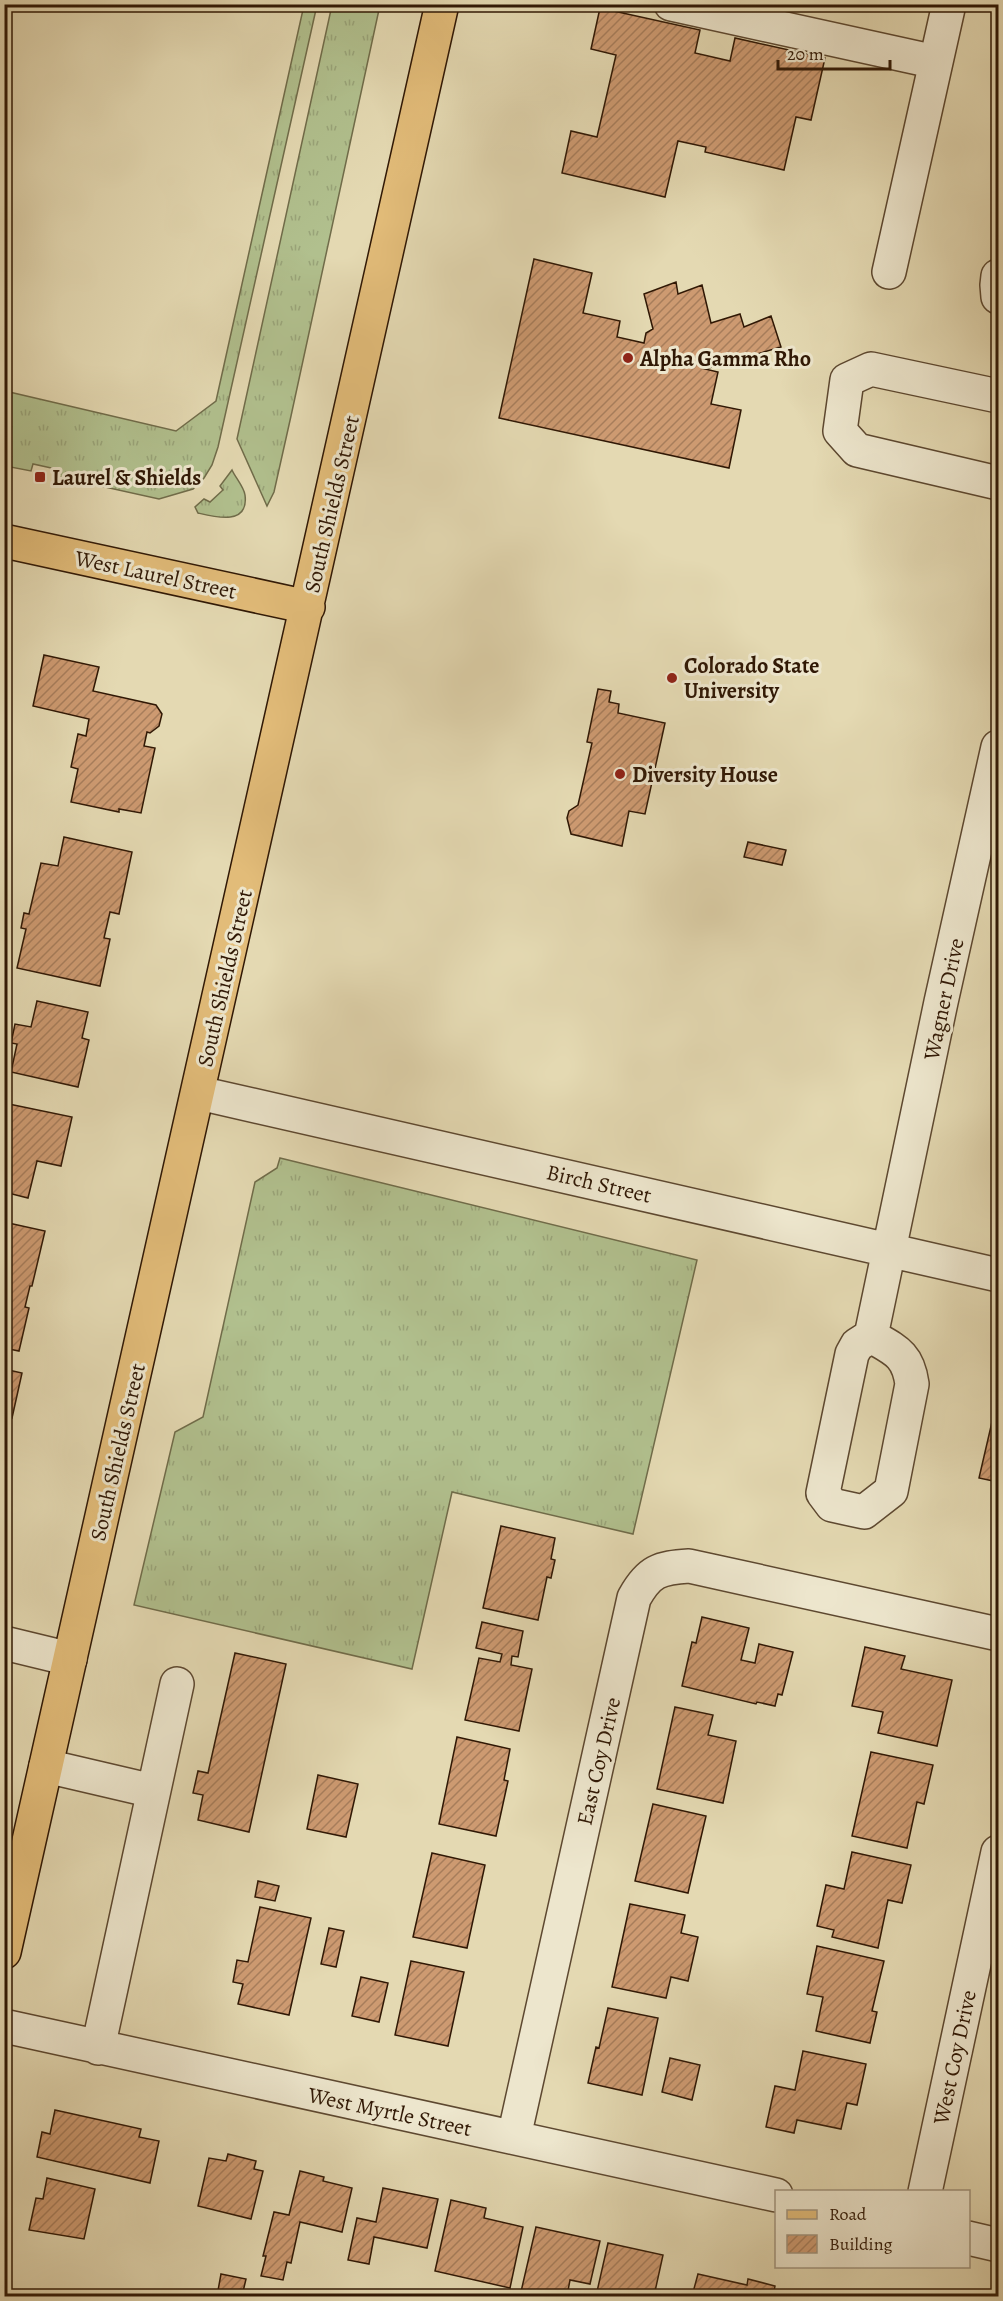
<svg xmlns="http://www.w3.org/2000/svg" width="1003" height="2301" viewBox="0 0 1003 2301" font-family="Alegreya,serif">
<defs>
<pattern id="grass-tufts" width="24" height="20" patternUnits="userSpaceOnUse" patternTransform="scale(1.5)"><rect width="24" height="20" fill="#b1c08e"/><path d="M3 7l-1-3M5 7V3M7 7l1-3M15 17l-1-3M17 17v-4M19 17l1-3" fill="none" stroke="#99a479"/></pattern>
<pattern id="building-hatch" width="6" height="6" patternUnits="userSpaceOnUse" patternTransform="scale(1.5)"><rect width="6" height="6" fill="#cd9a71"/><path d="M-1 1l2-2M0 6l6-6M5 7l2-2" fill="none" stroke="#a77d5b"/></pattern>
</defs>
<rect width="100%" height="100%" fill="#e4d9b2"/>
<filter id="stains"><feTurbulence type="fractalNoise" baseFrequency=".00333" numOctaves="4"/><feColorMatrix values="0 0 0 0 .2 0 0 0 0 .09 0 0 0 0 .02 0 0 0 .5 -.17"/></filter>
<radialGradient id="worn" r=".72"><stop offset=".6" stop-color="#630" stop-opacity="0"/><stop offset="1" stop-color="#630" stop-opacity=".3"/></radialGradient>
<!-- grass -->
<path fill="url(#grass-tufts)" stroke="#706c4a" stroke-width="1.5" d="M304,5H317L218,447L212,465L204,478L193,489L159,499L55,476L56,469L33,464L31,471L5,466V391L176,431L216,401Z
M332,5H380L291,416L274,492L267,506L237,439Z
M232,470C235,477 244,487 245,495C249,526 215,517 198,513L195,507L204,499L210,502L223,490L220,486Z
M280,1158L697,1260L633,1534L452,1492L412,1669L134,1605L175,1432L203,1417L255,1182L277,1168Z"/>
<!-- building -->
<path fill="url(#building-hatch)" stroke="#301805" stroke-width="1.5" d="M600,8L700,30L695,53L730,61L735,38L825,58L811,120L796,117L784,170L705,152L706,147L678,141L665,197L562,173L571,131L597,137L616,55L591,49Z
M534,259L592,273L583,313L620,321L617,337L644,343L646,333L653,329L644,294L676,282L678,294L702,285L711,323L740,314L744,327L771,316L781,347L705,369L718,372L711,404L741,410L729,468L499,418Z
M44,655L99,667L93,691L156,705L162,714L159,726L150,733L147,732L144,746L155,748L141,813L119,809V812L71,802L78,769L71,767L78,734L86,736L89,719L33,706Z
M598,689L611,691L609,702L619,704L618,713L665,723L645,814L629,811L622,846L571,834L567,818L569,811L578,805L592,743L587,742Z
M64,837L132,852L119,914L110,912L104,938L110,939L100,986L17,968L26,929L21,928L24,913L29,914L41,863L58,866Z
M748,842L786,850L782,865L744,857Z
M37,1001L88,1012L82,1038L89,1040L78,1087L11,1072L17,1044L11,1043L15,1024L31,1027Z
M4,1103L72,1117L61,1166L37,1161L28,1198L4,1192Z
M4,1222L45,1231L32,1286H30L25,1307L29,1308L19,1351L4,1348Z
M4,1369L22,1373L12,1418L6,1416L4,1424Z
M998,1396V1482L979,1478Z
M501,1526L555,1538L551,1559L555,1560L551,1578L547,1577L538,1620L483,1608Z
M702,1617L749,1628L741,1660L755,1663L759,1644L793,1652L782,1695L778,1694L775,1706L757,1702L756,1704L682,1686L692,1642L696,1643Z
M482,1622L523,1631L518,1657L512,1656L511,1665L532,1669L519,1731L465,1720L479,1658L500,1662L502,1654L476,1648Z
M865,1647L905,1656L901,1669L952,1680L937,1746L878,1733L883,1712L852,1706Z
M235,1653L286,1664L249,1832L198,1820L203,1795L193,1793L198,1771L208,1773Z
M675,1707L713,1715L708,1735L736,1741L723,1803L657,1789Z
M457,1737L510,1749L504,1780L508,1781L496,1836L439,1824Z
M871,1752L933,1765L924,1804L917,1802L907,1848L852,1836Z
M318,1775L358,1784L346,1837L307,1829Z
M653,1804L706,1816L688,1893L635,1881Z
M852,1852L911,1865L902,1903L888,1900L878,1948L832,1937L834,1930L817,1926L826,1885L844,1889Z
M432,1853L485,1865L467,1948L413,1937Z
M258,1881L279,1886L275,1901L255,1897Z
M630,1904L685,1915L681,1933L698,1937L688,1981L671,1977L666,1998L612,1987Z
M260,1907L311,1918L289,2015L238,2004L243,1984L233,1982L237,1960L248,1962Z
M329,1928L344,1931L336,1967L321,1964Z
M817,1946L884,1961L872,2011L877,2012L870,2043L816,2031L823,1997L807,1994Z
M411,1961L464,1972L448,2046L395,2035Z
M361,1977L388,1983L379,2022L352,2016Z
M608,2008L658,2018L642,2095L588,2083L596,2047L599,2048Z
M803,2051L866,2064L857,2105L847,2103L841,2129L797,2120L794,2133L766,2127L775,2086L795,2090Z
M670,2058L700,2065L692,2100L662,2092Z
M55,2110L141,2129L139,2137L159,2141L150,2183L37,2157L42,2132L50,2134Z
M228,2154L256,2161L254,2169L263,2171L251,2219L198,2206L209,2158L226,2161Z
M300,2171L324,2177L323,2181L352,2188L342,2232L300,2222L291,2263L287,2262L283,2280L261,2276L266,2256H263L274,2212L289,2215Z
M47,2178L95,2189L84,2239L29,2230L36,2198L43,2199Z
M383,2188L438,2199L427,2248L374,2237L369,2264L348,2260L357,2218L376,2222Z
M451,2200L486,2208L484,2218L523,2227L510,2288L435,2271Z
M536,2227L600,2241L590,2284L570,2280L567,2296H520Z
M608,2243L663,2255L654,2296H596Z
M221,2274L246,2279L242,2296H217Z
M698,2274L747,2285L748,2279L775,2286L773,2296H692Z"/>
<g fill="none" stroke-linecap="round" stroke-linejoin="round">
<!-- minor casing -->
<g stroke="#5d4830" stroke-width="36">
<path id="minor" d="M671,4L936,62
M889,272L949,4
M998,276L997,285L998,297
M998,396L871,369L847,380L840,431L857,450L998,483
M199,1093L998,1275
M871,1336C895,1350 908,1354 912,1384L891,1491L864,1512L832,1505L823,1493L852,1354L857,1345L871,1336L941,1002L998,747
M4,1643L70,1659
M46,1766L153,1791
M4,2026L776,2195
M98,2048L177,1684
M514,2137L634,1598C649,1571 659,1568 689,1566L998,1634
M925,2192L998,1852
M968,2238L998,2245"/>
</g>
<!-- major casing -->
<g stroke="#301805" stroke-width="36">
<path id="major" d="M4,541L308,607
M4,1952L442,4"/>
</g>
<!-- minor -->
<use href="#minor" stroke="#ede6cd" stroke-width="33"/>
<!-- major -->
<use href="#major" stroke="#e2bc79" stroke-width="33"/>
</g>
<!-- markers -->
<g fill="#8f2418" stroke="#ede6cd" stroke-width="2">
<circle cx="628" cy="358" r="6"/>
<rect x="34" y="471" width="12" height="12" rx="3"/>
<circle cx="672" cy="678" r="6"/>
<circle cx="620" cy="774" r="6"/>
</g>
<g text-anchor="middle" stroke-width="6" stroke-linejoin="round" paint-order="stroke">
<!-- poi labels -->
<g font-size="22" font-weight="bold" fill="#301805" stroke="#ede6cd" text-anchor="start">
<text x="640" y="366">Alpha Gamma Rho</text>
<text x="52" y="485">Laurel &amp; Shields</text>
<text x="684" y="673">Colorado State<tspan x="684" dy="25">University</tspan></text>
<text x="632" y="782">Diversity House</text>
</g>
<!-- street labels -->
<g font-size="22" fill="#301805" stroke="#ede6cd">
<text transform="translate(331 504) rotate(-77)" y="8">South Shields Street</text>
<text transform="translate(156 574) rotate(12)" y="8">West Laurel Street</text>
<text transform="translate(224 978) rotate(-77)" y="8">South Shields Street</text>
<text transform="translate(943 999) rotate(-78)" y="8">Wagner Drive</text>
<text transform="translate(599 1183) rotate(13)" y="8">Birch Street</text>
<text transform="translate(117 1452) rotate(-77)" y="8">South Shields Street</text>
<text transform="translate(598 1761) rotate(-77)" y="8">East Coy Drive</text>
<text transform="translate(954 2057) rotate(-78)" y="8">West Coy Drive</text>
<text transform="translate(390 2111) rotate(12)" y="8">West Myrtle Street</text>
</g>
</g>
<!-- margin -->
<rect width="1003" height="2301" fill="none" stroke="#e4d9b2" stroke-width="24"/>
<rect x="6" y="6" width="991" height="2289" fill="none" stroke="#301805" stroke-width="3"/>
<rect x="12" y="12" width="979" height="2277" fill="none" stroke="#301805" stroke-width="1.5"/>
<!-- legend -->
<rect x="775" y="2190" width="195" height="78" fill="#ede6cd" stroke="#a1947d" stroke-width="1.5"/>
<rect x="787" y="2210" width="30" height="9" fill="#e2bc79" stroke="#a1947d" stroke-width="1.5"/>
<text x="829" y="2220" font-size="18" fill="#301805">Road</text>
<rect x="787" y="2235" width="30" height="18" fill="url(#building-hatch)" stroke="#a1947d" stroke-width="1.5"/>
<text x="829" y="2250" font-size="18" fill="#301805">Building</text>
<!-- scale -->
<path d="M778 60v9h112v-9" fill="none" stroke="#301805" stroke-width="3"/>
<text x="787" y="60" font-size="18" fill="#301805" stroke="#ede6cd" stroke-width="4.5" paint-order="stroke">20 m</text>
<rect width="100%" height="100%" filter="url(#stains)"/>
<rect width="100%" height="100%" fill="url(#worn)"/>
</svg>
